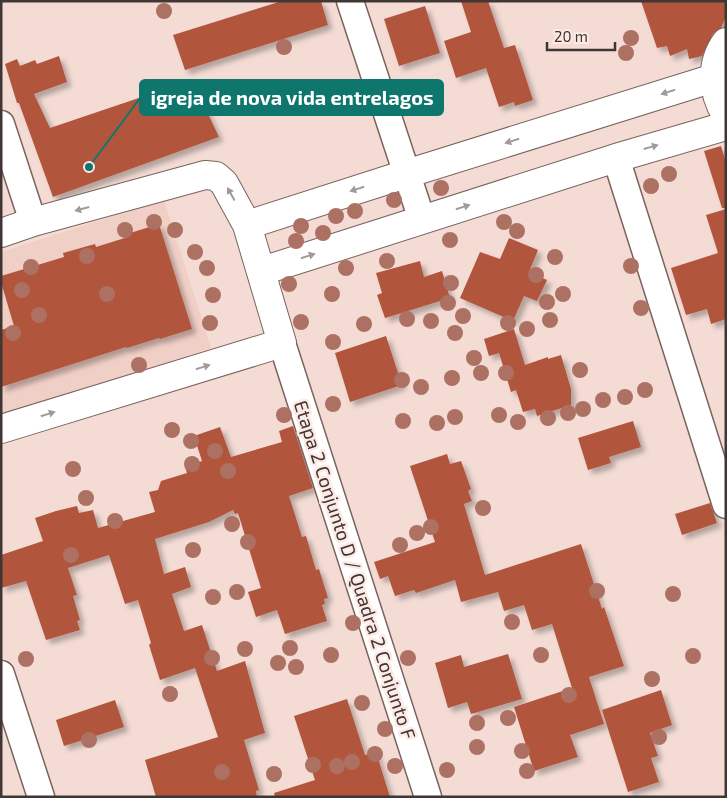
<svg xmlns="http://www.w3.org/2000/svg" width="727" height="798" viewBox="0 0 727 798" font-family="'Exo 2',sans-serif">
<defs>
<filter id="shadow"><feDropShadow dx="4.5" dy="4.5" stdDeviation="2.5" flood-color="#0004"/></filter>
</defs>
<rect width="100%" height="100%" fill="#f4dcd5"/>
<!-- built -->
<path fill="#f0cfc6" d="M164,200L211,348L1,416V252Z"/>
<!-- building -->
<path fill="#b2543e" filter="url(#shadow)" d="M282,1H321L328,25L185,70L173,35Z
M461,1H488L504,48L515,45L533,100L515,106L514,102L499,107L486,68L456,78L444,41L471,32Z
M641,1H726V16L721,28L713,34L702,56L689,59L687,49L670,56L667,46L657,48Z
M425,6L440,53L399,66L384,19Z
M59,56L67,82L34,94L50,128L192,80L219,137L53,197L19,103H17L5,64L17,59L20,66L35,60L37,64Z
M721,146L726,163V208H722L704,151Z
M726,209V319L711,324L707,309L686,315L671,268L718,253L706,215Z
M159,224L192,329L160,339L159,338L127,348L126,347L1,387V330L14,326L1,282V276L64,257L63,253L95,244L96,247L128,237L127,234Z
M509,238L538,250L529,272L547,280L537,301L524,296L513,321L460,298L480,252L500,259Z
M420,261L424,277L442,271L450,298L385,318L377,295L382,293L376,273Z
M514,329L525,365L548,357V359L561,355L571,389V405L537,416L535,409L523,412L516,390L511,392L499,353L489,356L484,339Z
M386,336L402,385L350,402L335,353Z
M633,421L641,447L609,457L611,463L588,470L578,438Z
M293,426L313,488L289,496L302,537L306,536L316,570L319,569L328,598L324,599L325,604L322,605L327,621L285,634L277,610L256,617L248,592L261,588L238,513L235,514L233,510L209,522L155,539L164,574L185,567L191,587L172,594L184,631L202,625L217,671L245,661L265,733L244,740L259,790L256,791L257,797H156L145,760L218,737L195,668L160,680L149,645L151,643L138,600L125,604L109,555L68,568L77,595L73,596L80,620L77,621L80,630L46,640L26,581L1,588V555L43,541L35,518L56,511L77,506L79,513L93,510L98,528L155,512L149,492L158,490L161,481L187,473L185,467L202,461L194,436L220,427L231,457L282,442L279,431Z
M447,454L450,464L461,461L471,489L468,491L472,501L464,504L485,575L581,544L602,609L604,607L624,666L589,677L604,724L570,735L578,757L534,771L514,707L572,688L552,624L532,630L524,605L504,611L498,592L461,602L455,580L416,593L414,590L395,596L388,576L380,579L374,562L435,542L410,466Z
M710,503L717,523L682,535L675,514Z
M508,654L522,699L471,714L467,702L448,708L435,663L461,655L464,667Z
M661,690L672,725L650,733L658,756L651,758L659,782L628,792L602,710Z
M347,699L365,755L376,752L390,797H275L274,793L315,780L294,716Z
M115,700L124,727L64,746L56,720Z"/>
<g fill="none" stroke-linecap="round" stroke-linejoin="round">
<!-- street casing -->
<g stroke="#79635e" stroke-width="29">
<path id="street" d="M350,1L422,220
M1,124L33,222
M616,158L726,505
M282,343L428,797
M1,674L41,797"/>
</g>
<!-- secondary casing -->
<g stroke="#79635e" stroke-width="30">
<path id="secondary" d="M726,42C710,64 712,92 726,115
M247,225L406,174L714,78
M1,233L33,222L205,175L216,176L224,183L247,225L282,343L1,429
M262,271L616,158L726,126"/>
</g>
<!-- street -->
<use href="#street" stroke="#fff" stroke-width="26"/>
<!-- secondary -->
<use href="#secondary" stroke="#fff" stroke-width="28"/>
</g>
<!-- trees -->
<g fill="#ac7162">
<circle cx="164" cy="11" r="8"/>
<circle cx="631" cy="38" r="8"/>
<circle cx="284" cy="47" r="8"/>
<circle cx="626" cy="53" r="8"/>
<circle cx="669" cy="174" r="8"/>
<circle cx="651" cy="186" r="8"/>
<circle cx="441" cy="188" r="8"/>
<circle cx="394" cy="200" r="8"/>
<circle cx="355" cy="211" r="8"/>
<circle cx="336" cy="216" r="8"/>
<circle cx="154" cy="222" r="8"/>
<circle cx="504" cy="222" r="8"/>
<circle cx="301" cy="226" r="8"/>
<circle cx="125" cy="230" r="8"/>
<circle cx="175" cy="230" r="8"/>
<circle cx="517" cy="231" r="8"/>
<circle cx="323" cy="233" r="8"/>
<circle cx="450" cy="240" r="8"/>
<circle cx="296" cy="241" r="8"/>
<circle cx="195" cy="252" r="8"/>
<circle cx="87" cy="256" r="8"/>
<circle cx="555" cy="257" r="8"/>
<circle cx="387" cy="261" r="8"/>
<circle cx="631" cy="266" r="8"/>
<circle cx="31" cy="267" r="8"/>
<circle cx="207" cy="268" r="8"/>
<circle cx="346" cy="268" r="8"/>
<circle cx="536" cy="275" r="8"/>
<circle cx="451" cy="283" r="8"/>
<circle cx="289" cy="284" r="8"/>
<circle cx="22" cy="290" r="8"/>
<circle cx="107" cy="294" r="8"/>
<circle cx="332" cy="294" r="8"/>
<circle cx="563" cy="294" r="8"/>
<circle cx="213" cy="295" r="8"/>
<circle cx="547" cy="302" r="8"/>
<circle cx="448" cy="303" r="8"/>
<circle cx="641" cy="308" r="8"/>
<circle cx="39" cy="315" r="8"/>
<circle cx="463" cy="316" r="8"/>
<circle cx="407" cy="319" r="8"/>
<circle cx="550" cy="320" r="8"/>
<circle cx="431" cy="321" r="8"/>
<circle cx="301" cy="322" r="8"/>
<circle cx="210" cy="323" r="8"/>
<circle cx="508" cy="323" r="8"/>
<circle cx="364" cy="324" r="8"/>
<circle cx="527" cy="329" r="8"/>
<circle cx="13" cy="333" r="8"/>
<circle cx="455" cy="333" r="8"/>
<circle cx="333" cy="342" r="8"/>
<circle cx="474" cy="358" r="8"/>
<circle cx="139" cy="365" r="8"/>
<circle cx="580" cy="370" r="8"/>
<circle cx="481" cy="373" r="8"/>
<circle cx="506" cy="373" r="8"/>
<circle cx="452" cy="378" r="8"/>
<circle cx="402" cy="380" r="8"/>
<circle cx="421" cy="387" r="8"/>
<circle cx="645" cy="390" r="8"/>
<circle cx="625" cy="397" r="8"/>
<circle cx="603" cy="400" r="8"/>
<circle cx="333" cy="404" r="8"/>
<circle cx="583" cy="409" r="8"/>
<circle cx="568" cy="413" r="8"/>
<circle cx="284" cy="415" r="8"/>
<circle cx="499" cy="415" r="8"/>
<circle cx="455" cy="417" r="8"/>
<circle cx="548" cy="418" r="8"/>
<circle cx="403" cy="421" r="8"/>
<circle cx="518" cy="422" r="8"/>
<circle cx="437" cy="423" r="8"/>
<circle cx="172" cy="430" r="8"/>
<circle cx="191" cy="441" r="8"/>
<circle cx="215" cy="451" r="8"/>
<circle cx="192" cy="464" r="8"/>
<circle cx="73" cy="469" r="8"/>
<circle cx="228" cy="471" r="8"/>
<circle cx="86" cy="498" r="8"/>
<circle cx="483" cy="508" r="8"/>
<circle cx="115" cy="521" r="8"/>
<circle cx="232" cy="524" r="8"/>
<circle cx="431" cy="527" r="8"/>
<circle cx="417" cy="533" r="8"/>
<circle cx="248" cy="542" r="8"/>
<circle cx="400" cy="545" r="8"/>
<circle cx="193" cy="550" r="8"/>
<circle cx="71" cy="555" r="8"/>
<circle cx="597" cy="591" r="8"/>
<circle cx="237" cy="592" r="8"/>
<circle cx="673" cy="594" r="8"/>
<circle cx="213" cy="597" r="8"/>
<circle cx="512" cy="622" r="8"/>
<circle cx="353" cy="623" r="8"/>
<circle cx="290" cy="648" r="8"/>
<circle cx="245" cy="649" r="8"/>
<circle cx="331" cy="655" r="8"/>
<circle cx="541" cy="655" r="8"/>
<circle cx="693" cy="656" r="8"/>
<circle cx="212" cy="658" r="8"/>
<circle cx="408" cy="658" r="8"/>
<circle cx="26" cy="659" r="8"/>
<circle cx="278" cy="663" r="8"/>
<circle cx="296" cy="667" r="8"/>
<circle cx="652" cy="679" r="8"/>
<circle cx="170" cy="694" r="8"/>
<circle cx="569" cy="695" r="8"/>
<circle cx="362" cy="703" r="8"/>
<circle cx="508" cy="718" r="8"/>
<circle cx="477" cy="723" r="8"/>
<circle cx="385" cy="729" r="8"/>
<circle cx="659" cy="737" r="8"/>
<circle cx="89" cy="740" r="8"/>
<circle cx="477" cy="747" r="8"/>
<circle cx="522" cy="751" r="8"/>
<circle cx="375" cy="754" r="8"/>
<circle cx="352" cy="762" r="8"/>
<circle cx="313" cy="765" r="8"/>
<circle cx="337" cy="766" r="8"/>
<circle cx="395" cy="766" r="8"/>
<circle cx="447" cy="770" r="8"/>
<circle cx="527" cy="771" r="8"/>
<circle cx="222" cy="772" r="8"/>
<circle cx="274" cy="774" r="8"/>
</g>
<!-- one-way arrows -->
<defs><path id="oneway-solid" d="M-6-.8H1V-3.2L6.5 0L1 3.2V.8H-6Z" transform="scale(1.25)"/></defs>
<g fill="#a09a9a">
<use href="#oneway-solid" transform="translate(668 92) rotate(163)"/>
<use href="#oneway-solid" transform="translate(512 141) rotate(163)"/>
<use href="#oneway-solid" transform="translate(651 147) rotate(-16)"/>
<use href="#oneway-solid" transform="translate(357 189) rotate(162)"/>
<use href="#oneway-solid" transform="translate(231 194) rotate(-119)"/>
<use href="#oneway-solid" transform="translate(463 207) rotate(-18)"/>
<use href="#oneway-solid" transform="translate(82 209) rotate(165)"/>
<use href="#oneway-solid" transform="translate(308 256) rotate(-18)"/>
<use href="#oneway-solid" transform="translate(203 367) rotate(-17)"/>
<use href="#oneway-solid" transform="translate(48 414) rotate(-17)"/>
</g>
<g text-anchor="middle" stroke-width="5" stroke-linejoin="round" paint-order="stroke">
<!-- street labels -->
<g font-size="19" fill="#403634" stroke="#feeae5">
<text transform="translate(355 570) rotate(72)" y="7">Etapa 2 Conjunto D / Quadra 2 Conjunto F</text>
</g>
</g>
<!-- callouts -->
<path fill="none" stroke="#0f766e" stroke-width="2" d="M89 167L140 98"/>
<circle fill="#0f766e" stroke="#feeae5" stroke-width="2" cx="89" cy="167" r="5"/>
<rect fill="#0f766e" stroke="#0f766e" stroke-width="2" x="140" y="80" width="303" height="35" rx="5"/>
<g font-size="20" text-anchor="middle" font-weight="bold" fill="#fff">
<text x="292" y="105">igreja de nova vida entrelagos</text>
</g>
<!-- border -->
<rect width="727" height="798" fill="none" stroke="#403634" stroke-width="5"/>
<!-- scale -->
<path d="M547 42v8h68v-8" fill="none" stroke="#403634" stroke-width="2.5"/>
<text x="554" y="42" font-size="15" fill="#403634" stroke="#feeae5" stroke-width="4" paint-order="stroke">20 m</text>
</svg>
